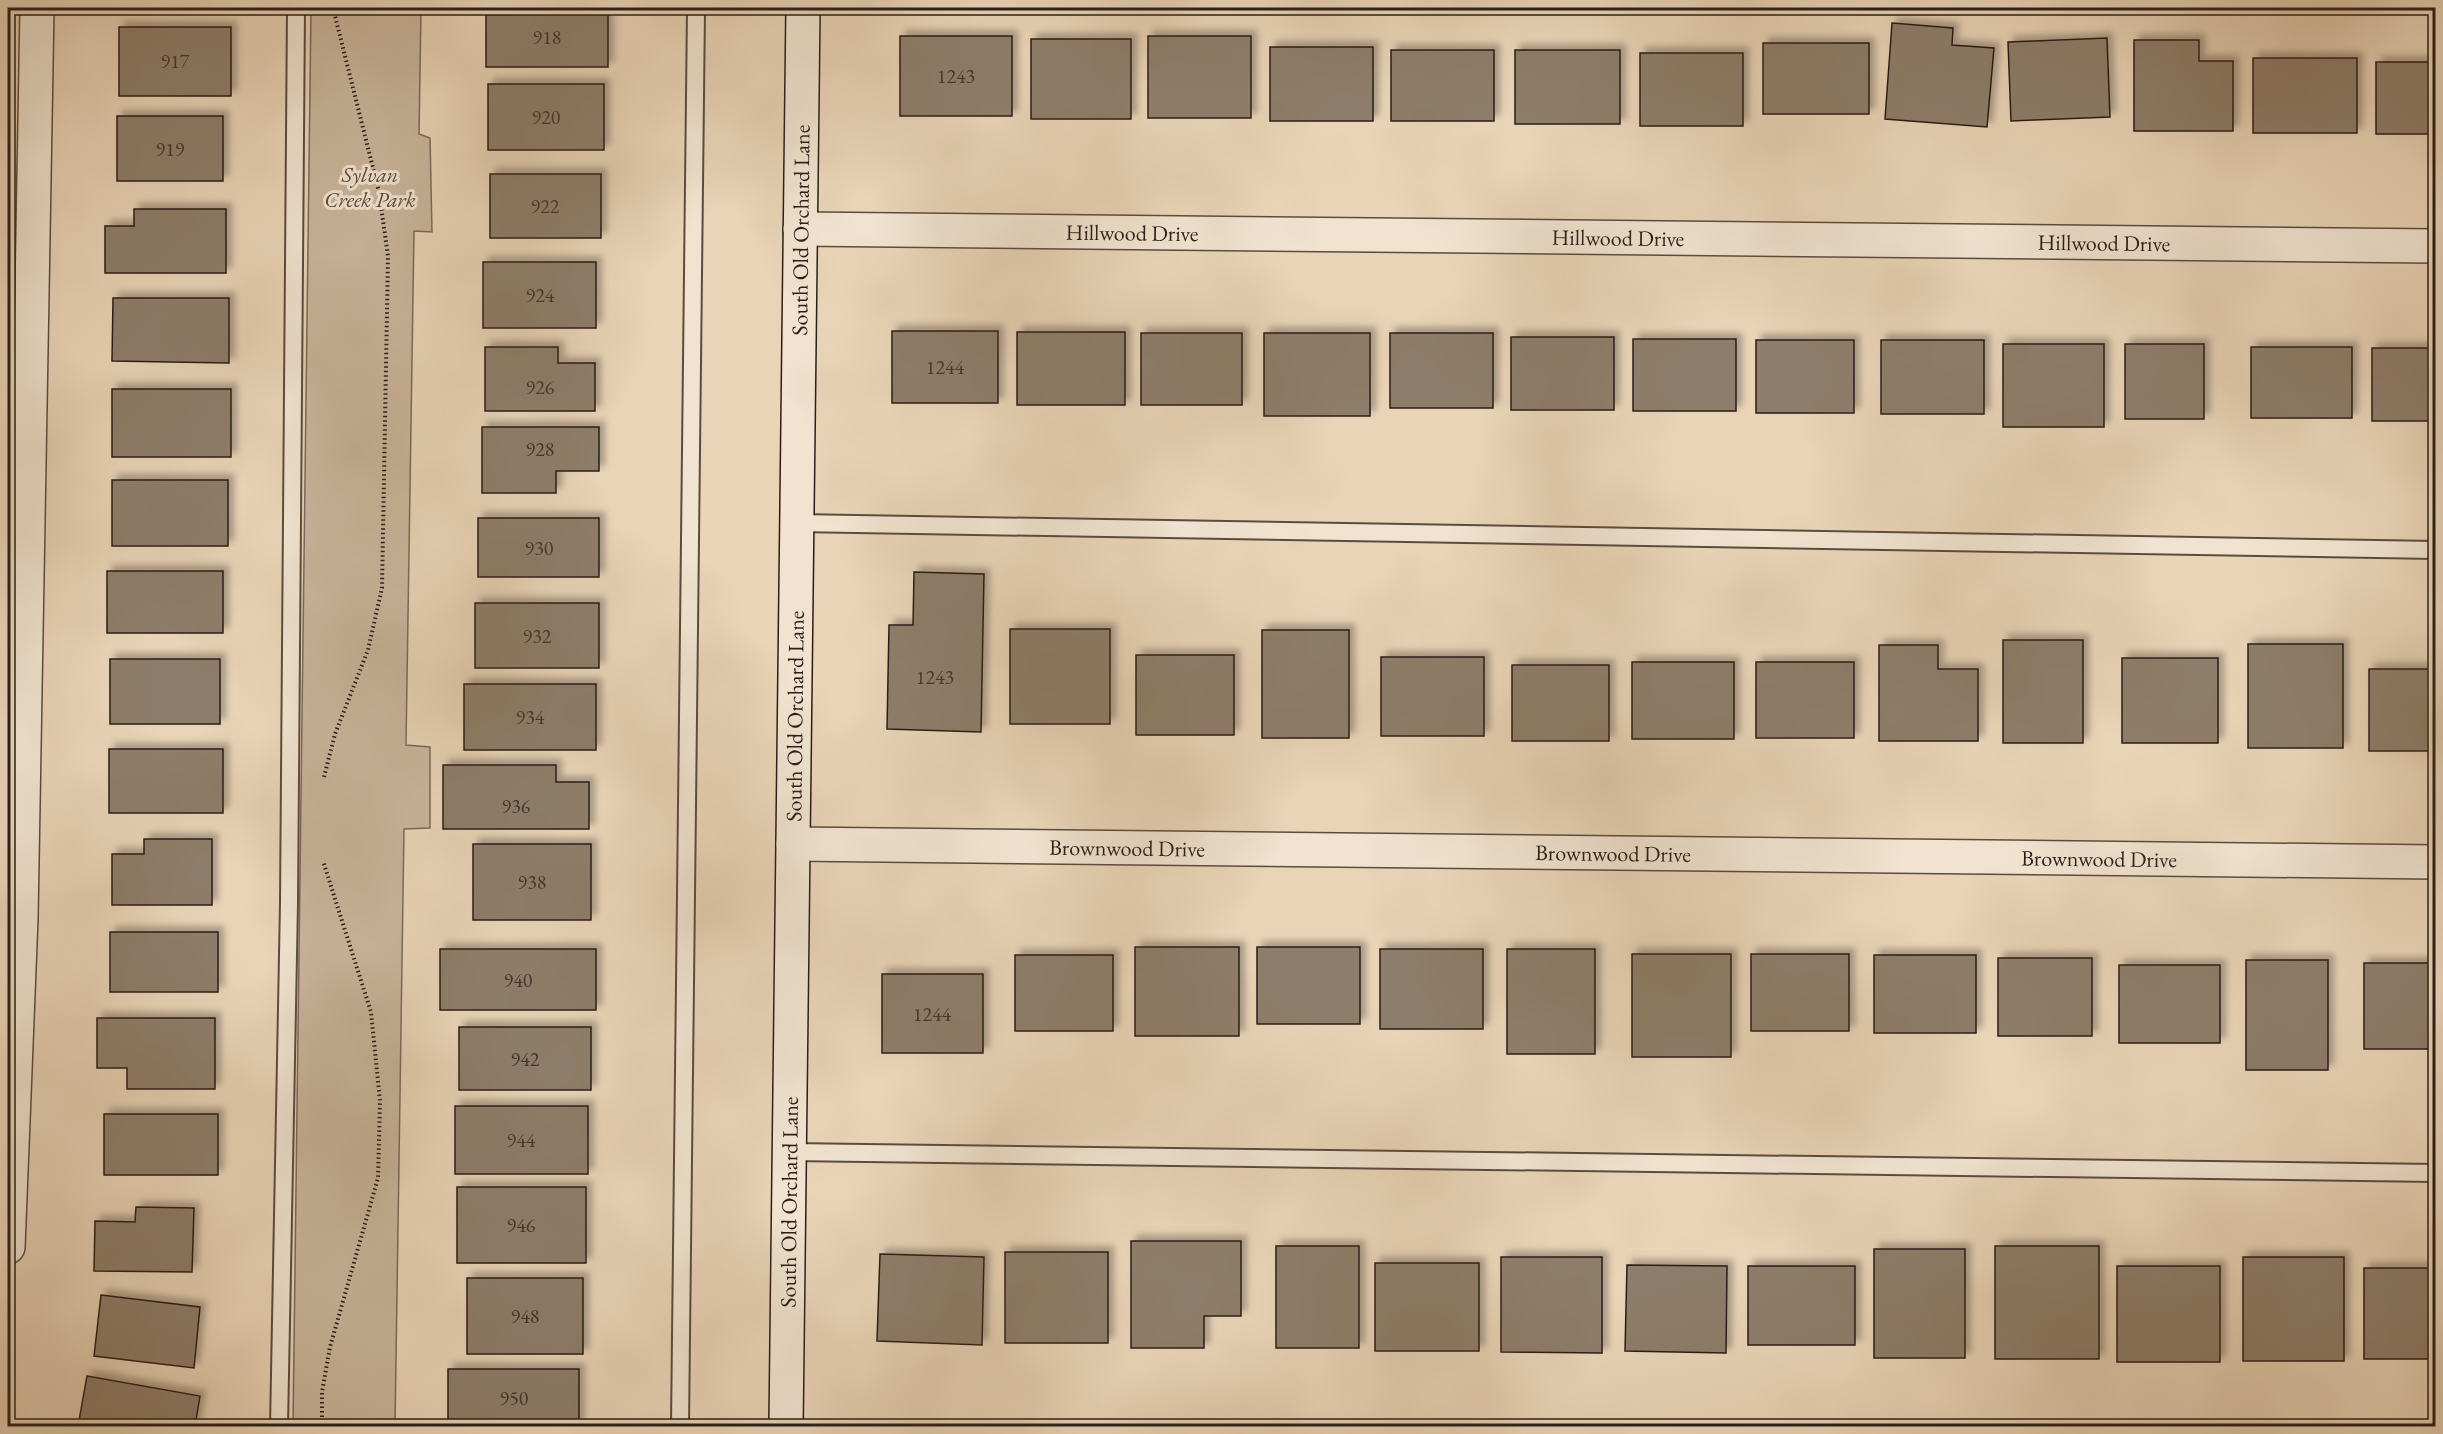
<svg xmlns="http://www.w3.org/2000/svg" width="2443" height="1434" viewBox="0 0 2443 1434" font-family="'EB Garamond',serif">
<defs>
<filter id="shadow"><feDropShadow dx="5.5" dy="-5.5" stdDeviation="3" flood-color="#0004"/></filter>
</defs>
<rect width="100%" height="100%" fill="#e9d4b7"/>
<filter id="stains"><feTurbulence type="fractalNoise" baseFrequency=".00333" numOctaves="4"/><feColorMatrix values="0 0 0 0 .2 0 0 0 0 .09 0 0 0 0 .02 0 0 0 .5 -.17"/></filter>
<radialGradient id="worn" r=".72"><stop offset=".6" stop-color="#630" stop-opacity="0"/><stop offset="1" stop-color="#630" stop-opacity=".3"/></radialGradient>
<!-- green -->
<path fill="#c9b59c" stroke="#7a6a5a" stroke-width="1.5" d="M311,8H421L419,134L430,138L432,232L414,231L406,745L430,747V828L404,829L395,1426H293Z"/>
<!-- building -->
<path fill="#8e7d6b" stroke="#2b1e19" stroke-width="1.5" filter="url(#shadow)" d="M486,8H608V67H486Z
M1892,23L1953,28L1952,45L1994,48L1987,127L1885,119Z
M119,27H231V96H119Z
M900,36H1012V116H900Z
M1148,36H1251V118H1148Z
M2107,38L2110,117L2011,121L2008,42Z
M1031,39H1131V119H1031Z
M2134,40H2199V61H2233V131H2134Z
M1763,43H1869V114H1763Z
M1270,47H1373V121H1270Z
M1391,50H1494V121H1391Z
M1515,50H1620V124H1515Z
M1640,53H1743V126H1640Z
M2253,58H2357V133H2253Z
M2376,62H2436V134H2376Z
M488,84H604V150H488Z
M117,116H223V181H117Z
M490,174H601V238H490Z
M134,209H226V273H105V226H134Z
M483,262H596V328H483Z
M113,298H229V363L112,361Z
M892,331H998V403H892Z
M1017,332H1125V405H1017Z
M1141,333H1242V405H1141Z
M1264,333H1370V416H1264Z
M1390,333H1493V408H1390Z
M1511,337H1614V410H1511Z
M1633,339H1736V411H1633Z
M1756,340H1854V413H1756Z
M1881,340H1984V414H1881Z
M2003,344H2104V427H2003Z
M2125,344H2204V419H2125Z
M485,347H558V363H595V411H485Z
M2251,347H2352V418H2251Z
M2372,348H2436V421H2372Z
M112,389H231V457H112Z
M482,427H599V471H556V493H482Z
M112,480H228V546H112Z
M478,518H599V577H478Z
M107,571H223V633H107Z
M914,572L984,574L981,732L887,729L889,625H913Z
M475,603H599V668H475Z
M1010,629H1110V724H1010Z
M1262,630H1349V738H1262Z
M2003,640H2083V743H2003Z
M2248,644H2343V748H2248Z
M1879,645H1938V669H1978V741H1879Z
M1136,655H1234V735H1136Z
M1381,657H1484V736H1381Z
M2122,658H2218V743H2122Z
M110,659H220V724H110Z
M1632,662H1734V739H1632Z
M1756,662H1854V738H1756Z
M1512,665H1609V741H1512Z
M2369,669H2436V751H2369Z
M464,684H596V750H464Z
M109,749H223V813H109Z
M443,765H556V782H589V829H443Z
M144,839H212V905H112V854H144Z
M473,844H591V920H473Z
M110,932H218V992H110Z
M1135,947H1239V1036H1135Z
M1257,947H1360V1024H1257Z
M440,949H596V1010H440Z
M1380,949H1483V1029H1380Z
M1507,949H1595V1054H1507Z
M1632,954H1731V1057H1632Z
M1751,954H1849V1031H1751Z
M1015,955H1113V1031H1015Z
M1874,955H1976V1033H1874Z
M1998,958H2092V1036H1998Z
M2246,960H2328V1070H2246Z
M2364,963H2436V1049H2364Z
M2119,965H2220V1043H2119Z
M882,974H983V1053H882Z
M97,1018H215V1089H127V1068H97Z
M459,1027H591V1090H459Z
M455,1106H588V1174H455Z
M104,1114H218V1175H104Z
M457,1187H586V1263H457Z
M136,1207L194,1208L192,1272L94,1271L95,1221L135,1222Z
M1131,1241H1241V1316H1204V1348H1131Z
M1276,1246H1359V1348H1276Z
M1995,1246H2099V1359H1995Z
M1874,1249H1965V1358H1874Z
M1005,1252H1108V1343H1005Z
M880,1254L984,1257L982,1345L877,1341Z
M1501,1257H1602V1353L1501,1352Z
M2243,1257H2344V1361H2243Z
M1375,1263H1479V1351H1375Z
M1627,1265L1727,1266L1726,1353L1625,1351Z
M1748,1266H1855V1345H1748Z
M2117,1266H2220V1362H2117Z
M2364,1268H2436V1359H2364Z
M467,1278H583V1354H467Z
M101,1295L200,1307L194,1368L94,1356Z
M448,1369H579V1426H448Z
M87,1376L200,1396L195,1426H78Z"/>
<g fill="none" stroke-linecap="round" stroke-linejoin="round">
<!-- lane casing -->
<g stroke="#5a4c40" stroke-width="20">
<path id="lane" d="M797,523L2436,550
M789,1152L2436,1173
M279,1426L289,903L296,8
M680,1426L696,8"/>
</g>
<!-- street casing -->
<g stroke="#5a4c40" stroke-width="36">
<g id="street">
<path id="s1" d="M800,229L2436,246"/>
<path id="s2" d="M793,844L2436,862"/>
<path d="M8,1247L21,918L37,8"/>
</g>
</g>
<!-- secondary casing -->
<g stroke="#2b1e19" stroke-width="36">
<g id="secondary">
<path id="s3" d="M786,1426L803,8"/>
</g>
</g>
<!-- path -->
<path stroke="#2b1e19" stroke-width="4" stroke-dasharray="1.5 3" stroke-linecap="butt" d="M324,777L335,734L368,650L382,588L388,256L379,192L333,8
M322,1426V1392L330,1347L378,1178L380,1101L371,1012L323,861"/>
<!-- lane -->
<use href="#lane" stroke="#f1e3d0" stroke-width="16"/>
<!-- street -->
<use href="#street" stroke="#f1e3d0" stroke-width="33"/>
<!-- secondary -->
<use href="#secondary" stroke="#f1e3d0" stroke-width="33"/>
</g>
<g text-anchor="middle" stroke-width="6" stroke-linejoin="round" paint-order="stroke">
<!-- number labels -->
<g font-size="20" fill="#44362e">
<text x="547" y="44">918</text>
<text x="175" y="68">917</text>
<text x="956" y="83">1243</text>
<text x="546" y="124">920</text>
<text x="170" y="156">919</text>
<text x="545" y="213">922</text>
<text x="540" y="302">924</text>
<text x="945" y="374">1244</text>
<text x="540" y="394">926</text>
<text x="540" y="456">928</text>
<text x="539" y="555">930</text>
<text x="537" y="643">932</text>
<text x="935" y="684">1243</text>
<text x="530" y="724">934</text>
<text x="516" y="813">936</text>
<text x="532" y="889">938</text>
<text x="518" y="987">940</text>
<text x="932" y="1021">1244</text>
<text x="525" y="1066">942</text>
<text x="521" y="1147">944</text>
<text x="521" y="1232">946</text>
<text x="525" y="1323">948</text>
<text x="514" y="1405">950</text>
</g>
<!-- park labels -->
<g font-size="22" font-style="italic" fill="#5a4b40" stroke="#f1e3d0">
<text x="370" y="182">Sylvan<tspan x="370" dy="25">Creek Park</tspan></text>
</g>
<!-- street labels -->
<g font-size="22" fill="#2b1e19" stroke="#f1e3d0">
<text dy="8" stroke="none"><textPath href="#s3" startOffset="1196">South Old Orchard Lane</textPath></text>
<text dy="8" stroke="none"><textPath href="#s1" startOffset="332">Hillwood Drive</textPath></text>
<text dy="8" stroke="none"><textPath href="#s1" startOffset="818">Hillwood Drive</textPath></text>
<text dy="8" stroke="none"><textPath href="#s1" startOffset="1304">Hillwood Drive</textPath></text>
<text dy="8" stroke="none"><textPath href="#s3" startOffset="710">South Old Orchard Lane</textPath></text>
<text dy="8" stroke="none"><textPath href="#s2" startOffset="334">Brownwood Drive</textPath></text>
<text dy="8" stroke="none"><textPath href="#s2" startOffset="820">Brownwood Drive</textPath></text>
<text dy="8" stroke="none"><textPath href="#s2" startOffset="1306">Brownwood Drive</textPath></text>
<text dy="8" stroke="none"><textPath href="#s3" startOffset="224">South Old Orchard Lane</textPath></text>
</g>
</g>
<!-- margin -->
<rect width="2443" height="1434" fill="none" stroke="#e9d4b7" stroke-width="30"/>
<rect x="9" y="9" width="2425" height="1416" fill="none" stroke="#2b1e19" stroke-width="3"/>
<rect x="15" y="15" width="2413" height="1404" fill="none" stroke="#2b1e19" stroke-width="1.5"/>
<rect width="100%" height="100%" filter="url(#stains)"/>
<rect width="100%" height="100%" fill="url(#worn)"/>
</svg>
